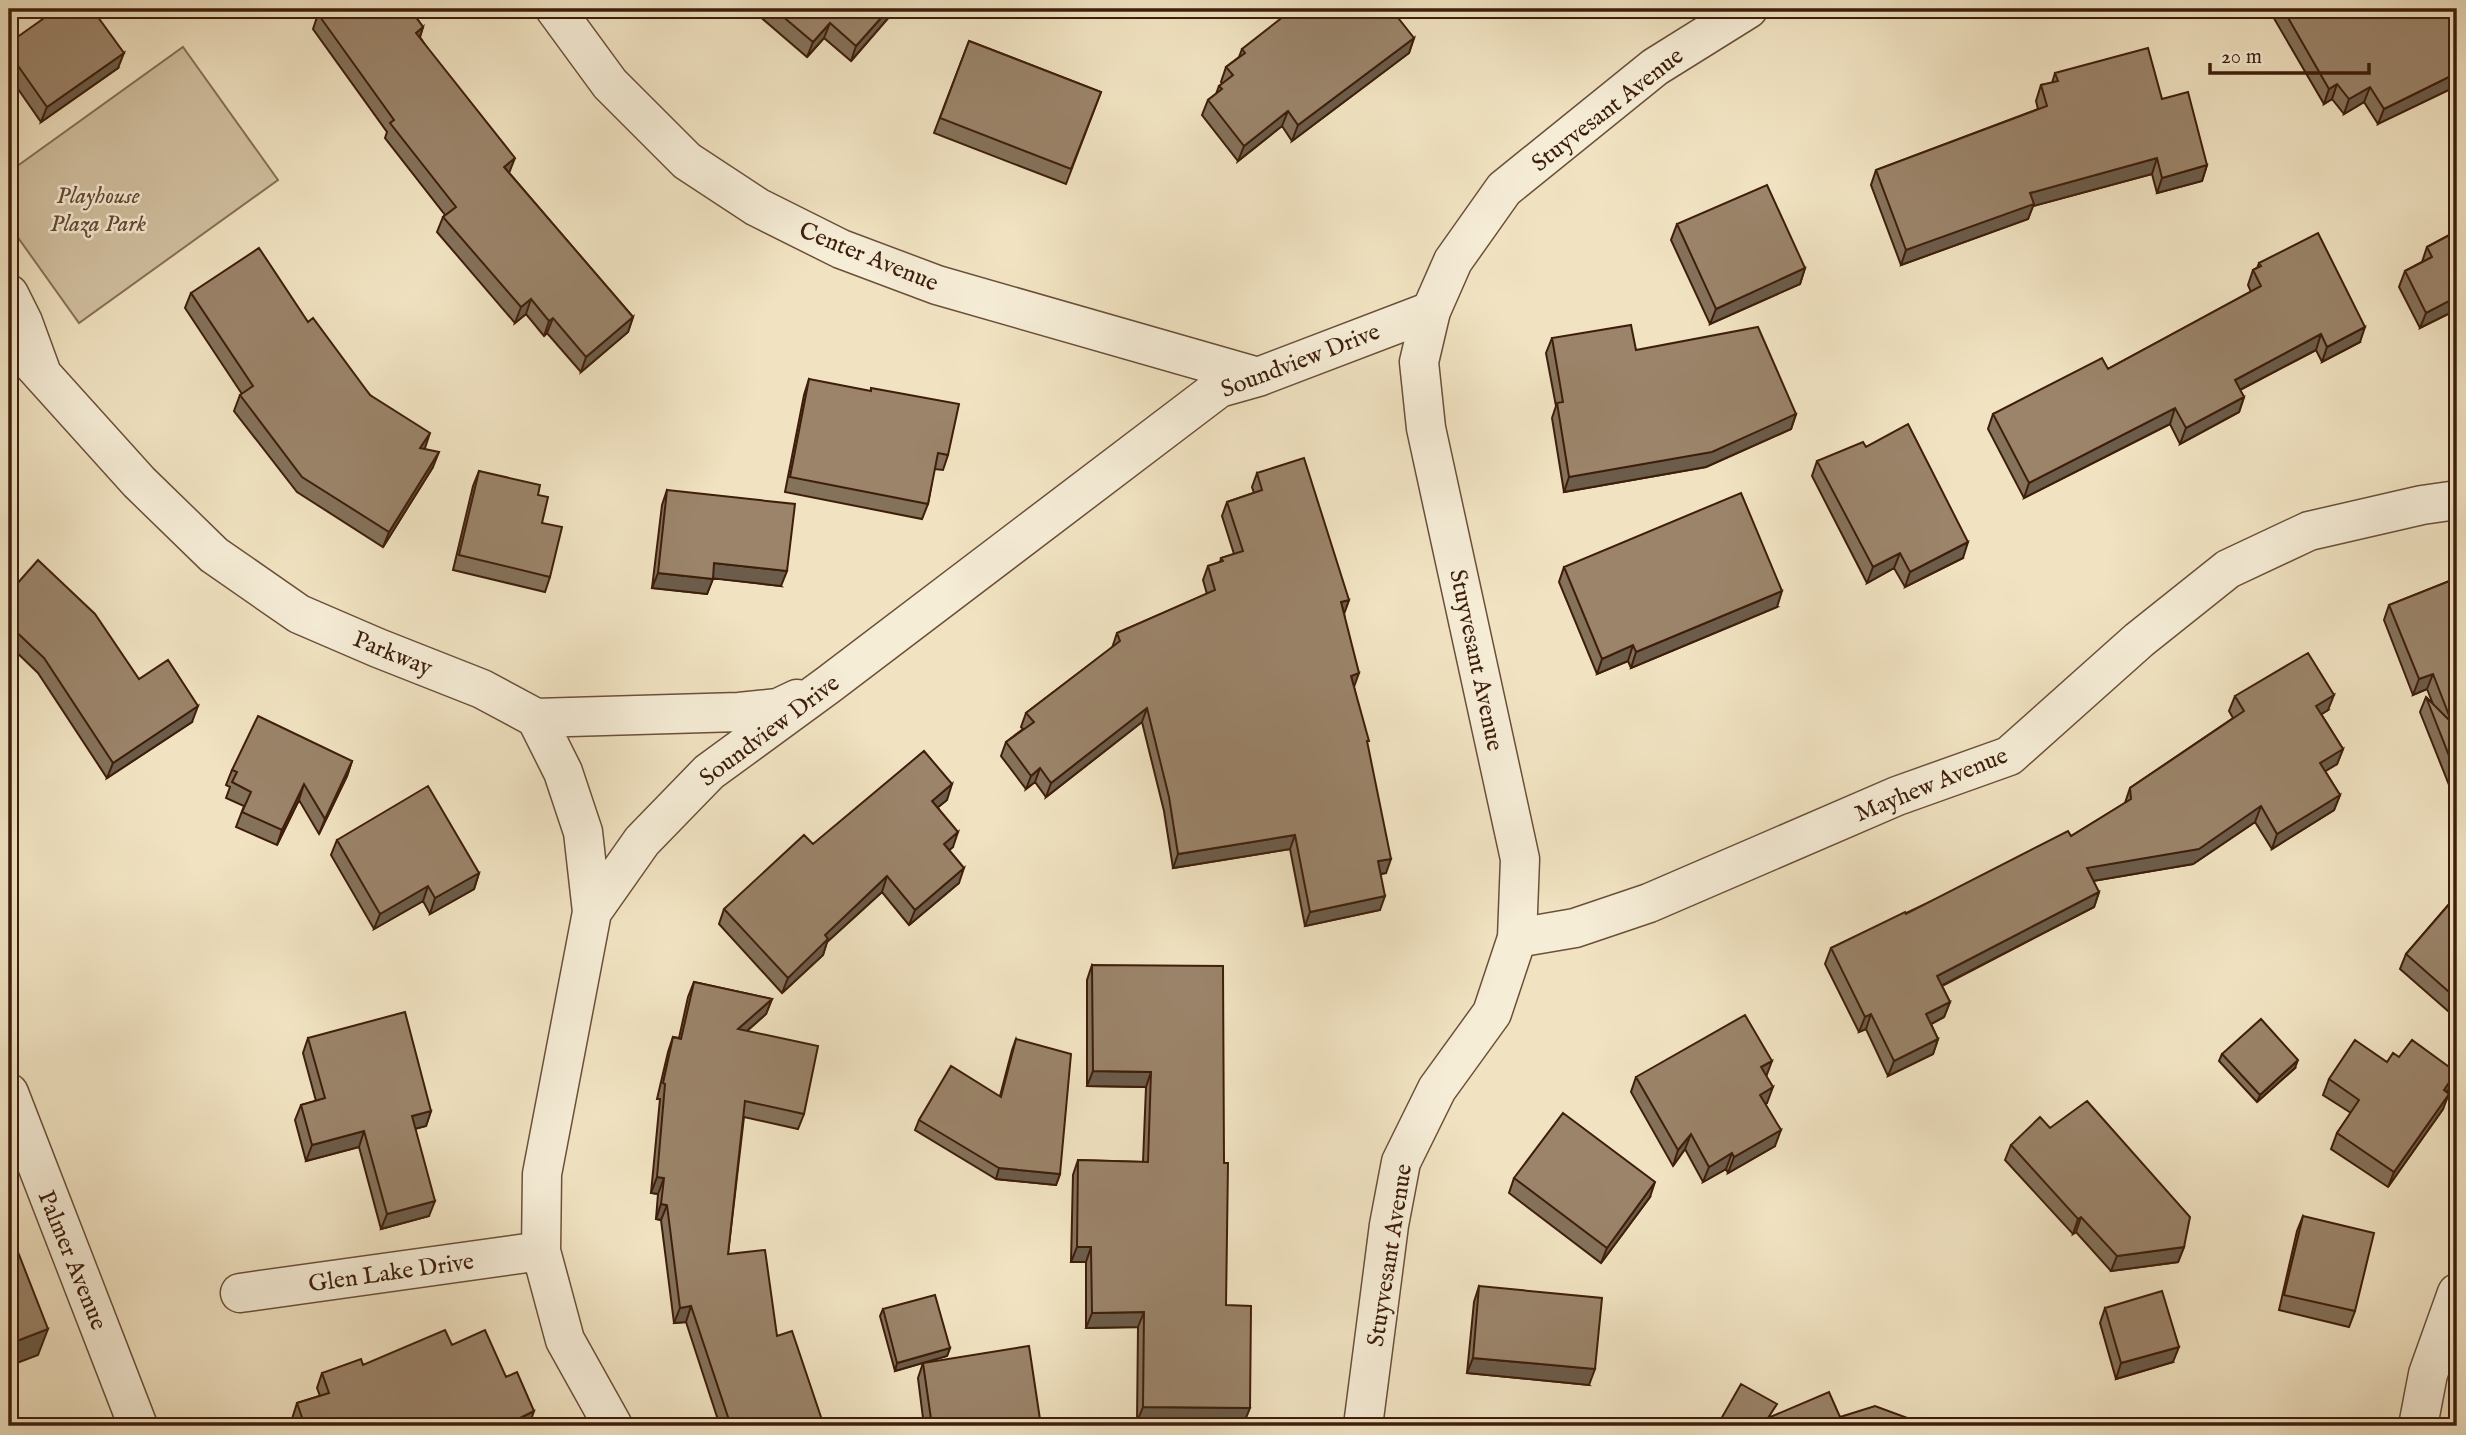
<svg xmlns="http://www.w3.org/2000/svg" width="2466" height="1435" viewBox="0 0 2466 1435" font-family="'IM FELL English',serif">
<rect width="100%" height="100%" fill="#f1e3c2"/>
<filter id="stains"><feTurbulence type="fractalNoise" baseFrequency=".00286" numOctaves="4"/><feColorMatrix values="0 0 0 0 .2 0 0 0 0 .09 0 0 0 0 .02 0 0 0 .5 -.17"/></filter>
<radialGradient id="worn" r=".72"><stop offset=".6" stop-color="#630" stop-opacity="0"/><stop offset="1" stop-color="#630" stop-opacity=".3"/></radialGradient>
<!-- green -->
<path fill="#d3c2a3" stroke="#887057" stroke-width="2" d="M183,47L278,180L79,323L9,225V172Z"/>
<g fill="none" stroke-linecap="round" stroke-linejoin="round">
<!-- minor casing -->
<g stroke="#6b4f39" stroke-width="41">
<path id="minor" d="M555,9L610,84L687,161L757,207L841,249L937,285L1258,377
M9,294L23,322L42,374
M9,357L29,360L139,482L214,555L299,614L378,648L482,689L536,718L739,712L778,708L797,699
M536,718L563,772L583,832L592,912
M1517,938L1575,928L1649,903L1897,796L2009,756L2139,640L2228,569L2309,531L2422,505L2457,500
M240,1293L541,1251
M613,1426L565,1340L541,1251L542,1174L592,912L642,841L709,772L828,685L1219,388L1258,377L1431,311
M2418,1426L2428,1374L2457,1293"/>
</g>
<!-- tertiary casing -->
<g stroke="#6b4f39" stroke-width="41">
<path id="tertiary" d="M9,1093L138,1426
M1363,1426L1389,1225L1401,1162L1437,1089L1492,1013L1517,938L1520,859L1426,428L1419,362L1431,311L1453,261L1504,189L1655,67L1748,9"/>
</g>
<!-- minor -->
<use href="#minor" stroke="#f6edd7" stroke-width="38"/>
<!-- tertiary -->
<use href="#tertiary" stroke="#f6edd7" stroke-width="38"/>
</g>
<!-- wall -->
<path fill="#85725b" stroke="#3e1e0b" stroke-width="2" d="M317,9H410L423,27L420,37L509,173L633,317L628,332L581,372L547,333L544,336L526,314L515,323L437,232L443,217L445,215L385,138L387,132L313,29L318,14L316,11Z
M751,9H896L851,61L824,38L807,57Z
M2274,9H2457L2378,124L2364,102L2344,114L2332,99L2324,104L2272,15Z
M1414,38L1409,53L1292,141L1282,126L1238,161L1202,115L1208,100L1216,94L1219,86L1222,84L1221,82L1226,67L1239,57L1242,49Z
M969,41L1101,92L1066,184L934,133Z
M9,43L118,68L41,122L9,76Z
M2055,73L2162,99L2207,165L2202,181L2157,193L2152,174L2033,206L2028,219L1901,265L1871,185L1876,170L2038,109L2036,101L2041,85L2052,83Z
M1677,224L1805,268L1800,284L1710,324L1671,240Z
M2457,231V322L2452,312L2420,328L2399,287L2405,271L2422,262L2427,247Z
M2259,263L2360,342L2322,362L2316,350L2240,390L2244,397L2239,412L2180,444L2170,424L2024,498L1988,429L1993,414L2108,369L2251,292L2248,285L2253,270L2257,268Z
M191,293L308,322L370,395L424,449L433,467L383,547L297,492L234,411L240,395L242,394L185,308Z
M1552,338L1636,350L1796,414L1791,429L1706,467L1564,492L1552,418L1556,406L1546,353Z
M809,379L948,455L943,470L934,469L928,504L922,519L785,492L804,395Z
M1866,447L1963,558L1905,587L1894,568L1867,583L1812,476L1817,461Z
M479,471L538,495L550,577L545,592L453,570L473,486Z
M1257,473L1349,600L1344,613L1354,687L1367,745L1386,873L1381,874L1380,910L1305,926L1290,849L1173,868L1164,811L1142,722L1046,797L1035,782L1026,789L1001,756L1006,742L1023,729L1021,727L1026,713L1112,648L1117,633L1207,594L1203,580L1208,566L1220,562L1221,558L1234,554L1222,516L1227,502L1254,493L1252,487Z
M667,490L781,586L713,578L707,594L652,588L662,505Z
M1564,567L1777,607L1631,668L1628,661L1597,674L1559,582Z
M2457,578V805L2420,712L2426,697L2433,704L2427,689L2413,695L2384,620L2389,605Z
M9,593L139,679L192,722L107,778L38,673L9,645Z
M2235,696L2328,710L2321,714L2343,749L2337,764L2325,771L2340,795L2334,810L2272,849L2255,822L2193,864L2093,881L2099,892L2094,907L1942,986L1950,1002L1944,1017L1931,1024L1938,1039L1933,1054L1888,1076L1866,1029L1859,1032L1825,964L1831,948L2071,836L2125,803L2130,788L2233,718L2229,711Z
M352,761L347,776L319,834L299,800L277,845L236,827L244,806L226,798L230,787L226,785L232,770Z
M947,800L938,807L953,847L949,850L959,883L909,925L882,892L827,942L823,955L782,993L719,924L724,909L813,844Z
M337,840L479,873L474,889L430,914L423,901L374,929L331,855Z
M2457,895V1016L2456,1018L2400,969L2406,954Z
M1092,965L1224,1163L1226,1305L1244,1423L1137,1422L1138,1327L1086,1328V1262H1071L1073,1175L1078,1160L1143,1162L1146,1087L1087,1086V980Z
M694,982L772,999L766,1014L747,1031L804,1114L798,1129L744,1117L728,1254L777,1336L824,1426H720L686,1322L674,1323L661,1220L656,1219L658,1194L651,1193L660,1099H657L668,1052L673,1037L679,1038L688,997Z
M308,1038L431,1111L426,1126L415,1129L429,1216L381,1229L359,1147L306,1161L295,1120L301,1105L316,1101L303,1053Z
M1016,1039L1060,1174L1056,1185L996,1179L915,1130L919,1120L1000,1096L1012,1050Z
M2222,1054L2295,1068L2257,1102L2219,1061Z
M2387,1062L2450,1087L2447,1092L2443,1109L2388,1187L2331,1149L2337,1133L2351,1113L2323,1095L2329,1079Z
M1766,1076L1767,1103L1765,1104L1775,1146L1728,1173L1726,1169L1703,1182L1685,1149L1673,1166L1631,1092L1636,1077Z
M2050,1128L2184,1247L2178,1262L2111,1271L2076,1232L2073,1234L2005,1160L2011,1145Z
M1514,1178L1650,1197L1601,1263L1509,1193Z
M2303,1216L2355,1311L2349,1327L2279,1310L2297,1231Z
M1479,1286L1589,1385L1467,1373L1474,1302Z
M2105,1308L2173,1362L2116,1379L2100,1323Z
M883,1309L950,1348L947,1356L895,1371L880,1316Z
M452,1345L529,1426H294L292,1419L297,1403L320,1396L317,1388L322,1373L363,1365Z
M923,1363L1041,1426H924L918,1378Z"/>
<!-- shaded-wall -->
<path fill="#6c5c4a" stroke="#3e1e0b" stroke-width="2" d="M889,9H896L851,61L856,46Z
M830,23L824,38L807,57L813,42Z
M423,27L418,43L416,33Z
M1414,38L1409,53L1292,141L1298,125Z
M124,53L118,68L41,122L47,107Z
M2457,73V86L2378,124L2384,109Z
M2337,84L2332,99L2324,104L2329,89Z
M2370,87L2364,102L2344,114L2349,99Z
M1288,111L1282,126L1238,161L1244,146Z
M515,158L509,173L504,167Z
M2157,158L2152,174L2033,206L2028,219L1901,265L1906,250L2030,193Z
M2207,165L2202,181L2157,193L2162,178Z
M1805,268L1800,284L1710,324L1716,309Z
M2457,296L2452,312L2420,328L2426,313Z
M531,299L526,314L515,323L521,307Z
M633,317L628,332L581,372L586,357Z
M553,318L547,333L544,336L549,321Z
M2365,327L2360,342L2322,362L2327,347Z
M2321,334L2316,350L2230,395L2235,380Z
M2244,397L2239,412L2180,444L2186,428Z
M2175,408L2170,424L2024,498L2029,483Z
M1796,414L1791,429L1706,467L1564,492L1569,477Z
M430,433L425,448L415,463L420,448Z
M439,452L433,467L383,547L389,532Z
M1968,542L1963,558L1905,587L1910,572Z
M1900,553L1894,568L1867,583L1873,567Z
M714,563L787,571L781,586L709,578Z
M658,573L713,579L707,594L652,588Z
M1782,591L1777,607L1631,668L1636,652Z
M1349,600L1344,614L1341,602Z
M1633,645L1628,661L1597,674L1602,659Z
M1359,673L1354,687L1351,676Z
M2433,674L2427,689L2413,695L2419,679Z
M2334,695L2328,710L2311,721L2316,706Z
M198,706L192,722L107,778L113,763Z
M1147,708L1142,722L1046,797L1051,783Z
M2343,749L2337,764L2314,778L2320,763Z
M352,761L347,776L319,834L325,819Z
M1040,768L1035,782L1026,789L1031,776Z
M304,784L299,800L277,845L282,830Z
M952,784L947,800L927,816L932,801Z
M2340,795L2334,810L2272,849L2277,834Z
M2261,806L2255,822L2193,864L2081,883L2087,868Z
M958,832L953,847L939,859L944,844Z
M1295,835L1290,849L1173,868L1178,854Z
M1391,859L1386,873L1373,875L1378,861Z
M964,868L959,883L909,925L915,910Z
M479,873L474,889L430,914L435,898Z
M887,876L882,892L827,942L823,955L782,993L788,978L825,935Z
M428,886L423,901L374,929L380,914Z
M2099,892L2094,907L1931,991L1937,976Z
M1385,896L1380,910L1305,926L1310,912Z
M772,999L766,1014L732,1044L738,1029Z
M1950,1002L1944,1017L1920,1030L1926,1014Z
M1871,1014L1866,1029L1859,1032L1865,1017Z
M1938,1039L1933,1054L1888,1076L1894,1061Z
M2298,1060L2295,1068L2257,1102L2260,1095Z
M1772,1061L1766,1077L1761,1067Z
M1093,1071L1151,1072L1146,1087L1087,1086Z
M2456,1072L2450,1087L2438,1105L2444,1090Z
M1773,1087L1767,1103L1754,1110L1760,1095Z
M2449,1094L2443,1109L2388,1187L2394,1172Z
M431,1111L426,1126L406,1131L412,1116Z
M1781,1130L1775,1146L1728,1173L1734,1157Z
M364,1131L359,1147L306,1161L312,1145Z
M1691,1134L1685,1149L1673,1166L1678,1150Z
M1732,1153L1726,1169L1703,1182L1709,1167Z
M999,1168L1060,1174L1056,1185L996,1179Z
M657,1177L664,1178L658,1194L651,1193Z
M1655,1182L1650,1197L1601,1263L1607,1248Z
M435,1201L429,1216L381,1229L387,1214Z
M661,1204L667,1205L661,1220L656,1219Z
M2081,1217L2076,1232L2073,1234L2078,1219Z
M1077,1247H1091L1086,1262H1071Z
M2184,1247L2178,1262L2111,1271L2117,1256Z
M691,1306L686,1322L674,1323L680,1308Z
M1144,1312L1138,1327L1086,1328L1092,1313Z
M48,1329L38,1355L9,1366V1344Z
M2179,1347L2173,1362L2116,1379L2121,1363Z
M950,1348L947,1356L895,1371L897,1363Z
M1473,1358L1595,1369L1589,1385L1467,1373Z
M1143,1407L1250,1408L1244,1423L1137,1422Z
M534,1411L529,1426H517L520,1418Z"/>
<!-- building -->
<path fill="#9b846a" stroke="#3e1e0b" stroke-width="2" d="M57,9H92L124,53L47,107L9,53V43Z
M324,9H410L423,27L416,33L515,158L504,167L633,317L586,357L553,318L549,321L531,299L521,307L443,217L456,207L390,123L394,120L318,14Z
M774,9H889L856,46L830,23L813,42Z
M1293,9H1391L1414,38L1298,125L1288,111L1244,146L1208,100L1222,89L1219,86L1233,75L1226,67L1245,53L1242,49Z
M2283,9H2457V73L2384,109L2370,87L2349,99L2337,84L2329,89Z
M969,41L1101,92L1071,169L940,118Z
M2148,48L2162,99L2188,92L2207,165L2162,178L2157,158L2030,193L2034,204L1906,250L1876,170L2047,106L2041,85L2058,81L2055,73Z
M1767,185L1805,268L1716,309L1677,224Z
M2457,231V297L2426,313L2405,271L2432,257L2427,247Z
M2318,233L2365,327L2327,347L2321,334L2235,380L2244,397L2186,428L2175,408L2029,483L1993,414L2102,358L2108,369L2261,286L2253,270L2261,266L2259,263Z
M259,248L308,322L313,318L370,395L430,433L420,448L439,452L389,532L302,477L240,395L253,386L191,293Z
M1631,325L1636,350L1758,327L1796,414L1712,452L1569,477L1557,403L1563,402L1552,338Z
M809,379L871,391V388L959,404L948,455L938,453L928,504L790,477Z
M1908,424L1968,542L1910,572L1900,553L1873,567L1817,461L1863,442L1866,447Z
M1304,458L1349,600L1341,602L1359,673L1351,676L1369,741H1367L1391,859L1378,861L1385,896L1310,912L1295,835L1178,854L1169,797L1147,708L1051,783L1040,768L1031,776L1006,742L1034,722L1026,713L1120,641L1117,633L1215,590L1208,566L1223,561L1221,558L1243,551L1227,502L1262,490L1257,473Z
M479,471L540,485L538,495L548,497L542,523L562,527L550,577L459,555Z
M667,490L795,504L787,571L714,563L713,579L658,573Z
M1741,493L1782,591L1636,652L1633,645L1602,659L1564,567Z
M38,560L95,614L139,679L168,660L198,706L113,763L44,658L9,625V593Z
M2457,578V776L2426,697L2452,723L2433,674L2419,679L2389,605Z
M2308,653L2334,695L2316,706L2343,749L2320,763L2340,795L2277,834L2261,806L2199,849L2087,868L2099,892L1937,976L1950,1002L1926,1014L1938,1039L1894,1061L1871,1014L1865,1017L1831,948L1905,912L1906,914L2068,831L2071,836L2131,799L2130,788L2244,711L2235,696Z
M258,716L352,761L325,819L304,784L282,830L242,812L251,792L232,782L237,772L232,770Z
M924,751L952,784L932,801L958,832L944,844L964,868L915,910L887,876L825,935L828,939L788,978L724,909L804,835L813,844Z
M428,786L479,873L435,898L428,886L380,914L337,840Z
M2457,895V999L2406,954Z
M1092,965L1223,966L1224,1163H1228L1226,1305L1251,1306L1250,1408L1143,1407L1144,1312L1092,1313L1091,1247H1077L1078,1160L1148,1162L1151,1072L1093,1071Z
M694,982L772,999L738,1029L818,1046L804,1114L745,1101L728,1254L765,1250L777,1336L792,1331L824,1426H731L691,1306L680,1308L667,1205L661,1204L664,1178L657,1177L665,1084L663,1083L673,1037L681,1039Z
M405,1012L431,1111L412,1116L435,1201L387,1214L364,1131L312,1145L301,1105L325,1098L308,1038Z
M1745,1015L1772,1061L1761,1067L1773,1087L1760,1095L1781,1130L1734,1157L1732,1153L1709,1167L1691,1134L1678,1150L1636,1077Z
M2261,1019L2298,1060L2260,1095L2222,1054Z
M1016,1039L1071,1054L1060,1174L999,1168L919,1120L951,1066L1001,1097Z
M2355,1040L2387,1062L2393,1053L2399,1057L2412,1040L2456,1072L2444,1090L2449,1094L2394,1172L2337,1133L2359,1100L2329,1079Z
M2087,1101L2190,1217L2184,1247L2117,1256L2081,1217L2078,1219L2011,1145L2040,1117L2050,1128Z
M1563,1113L1655,1182L1607,1248L1514,1178Z
M2303,1216L2374,1233L2355,1311L2284,1295Z
M9,1229L48,1329L9,1344Z
M1479,1286L1602,1298L1595,1369L1473,1358Z
M2162,1291L2179,1347L2121,1363L2105,1308Z
M935,1295L950,1348L897,1363L883,1309Z
M445,1330L452,1345L485,1330L506,1377L517,1372L534,1411L520,1418L525,1426H305L297,1403L329,1393L322,1373L361,1359L363,1365Z
M1029,1346L1041,1426H932L923,1363Z
M1741,1384L1777,1404L1768,1418L1829,1392L1840,1417L1875,1406L1921,1423L1919,1426H1766L1765,1424L1764,1426H1717Z"/>
<g text-anchor="middle" stroke-width="5" stroke-linejoin="round" paint-order="stroke">
<!-- street labels -->
<g font-size="24" fill="#3e1e0b" stroke="#f6edd7">
<text transform="translate(1607 109) rotate(-38)" y="8">Stuyvesant Avenue</text>
<text transform="translate(869 256) rotate(22)" y="8">Center Avenue</text>
<text transform="translate(1300 360) rotate(-21)" y="8">Soundview Drive</text>
<text transform="translate(393 653) rotate(22)" y="8">Parkway</text>
<text transform="translate(1477 660) rotate(78)" y="8">Stuyvesant Avenue</text>
<text transform="translate(769 730) rotate(-37)" y="8">Soundview Drive</text>
<text transform="translate(1931 784) rotate(-22)" y="8">Mayhew Avenue</text>
<text transform="translate(1389 1255) rotate(-81)" y="8">Stuyvesant Avenue</text>
<text transform="translate(73 1260) rotate(68)" y="8">Palmer Avenue</text>
<text transform="translate(391 1272) rotate(-8)" y="8">Glen Lake Drive</text>
</g>
<!-- park labels -->
<g font-size="24" font-style="italic" fill="#634731" stroke="#f6edd7">
<text x="98" y="203">Playhouse<tspan x="98" dy="28">Plaza Park</tspan></text>
</g>
</g>
<!-- margin -->
<rect width="2466" height="1435" fill="none" stroke="#f1e3c2" stroke-width="35"/>
<rect x="10" y="10" width="2445" height="1414" fill="none" stroke="#3e1e0b" stroke-width="3.5"/>
<rect x="18" y="18" width="2431" height="1400" fill="none" stroke="#3e1e0b" stroke-width="2"/>
<!-- scale -->
<path d="M2210 63v10h159v-10" fill="none" stroke="#3e1e0b" stroke-width="3.5"/>
<text x="2221" y="63" font-size="21" fill="#3e1e0b" stroke="#f6edd7" stroke-width="5" paint-order="stroke">20 m</text>
<rect width="100%" height="100%" filter="url(#stains)"/>
<rect width="100%" height="100%" fill="url(#worn)"/>
</svg>
